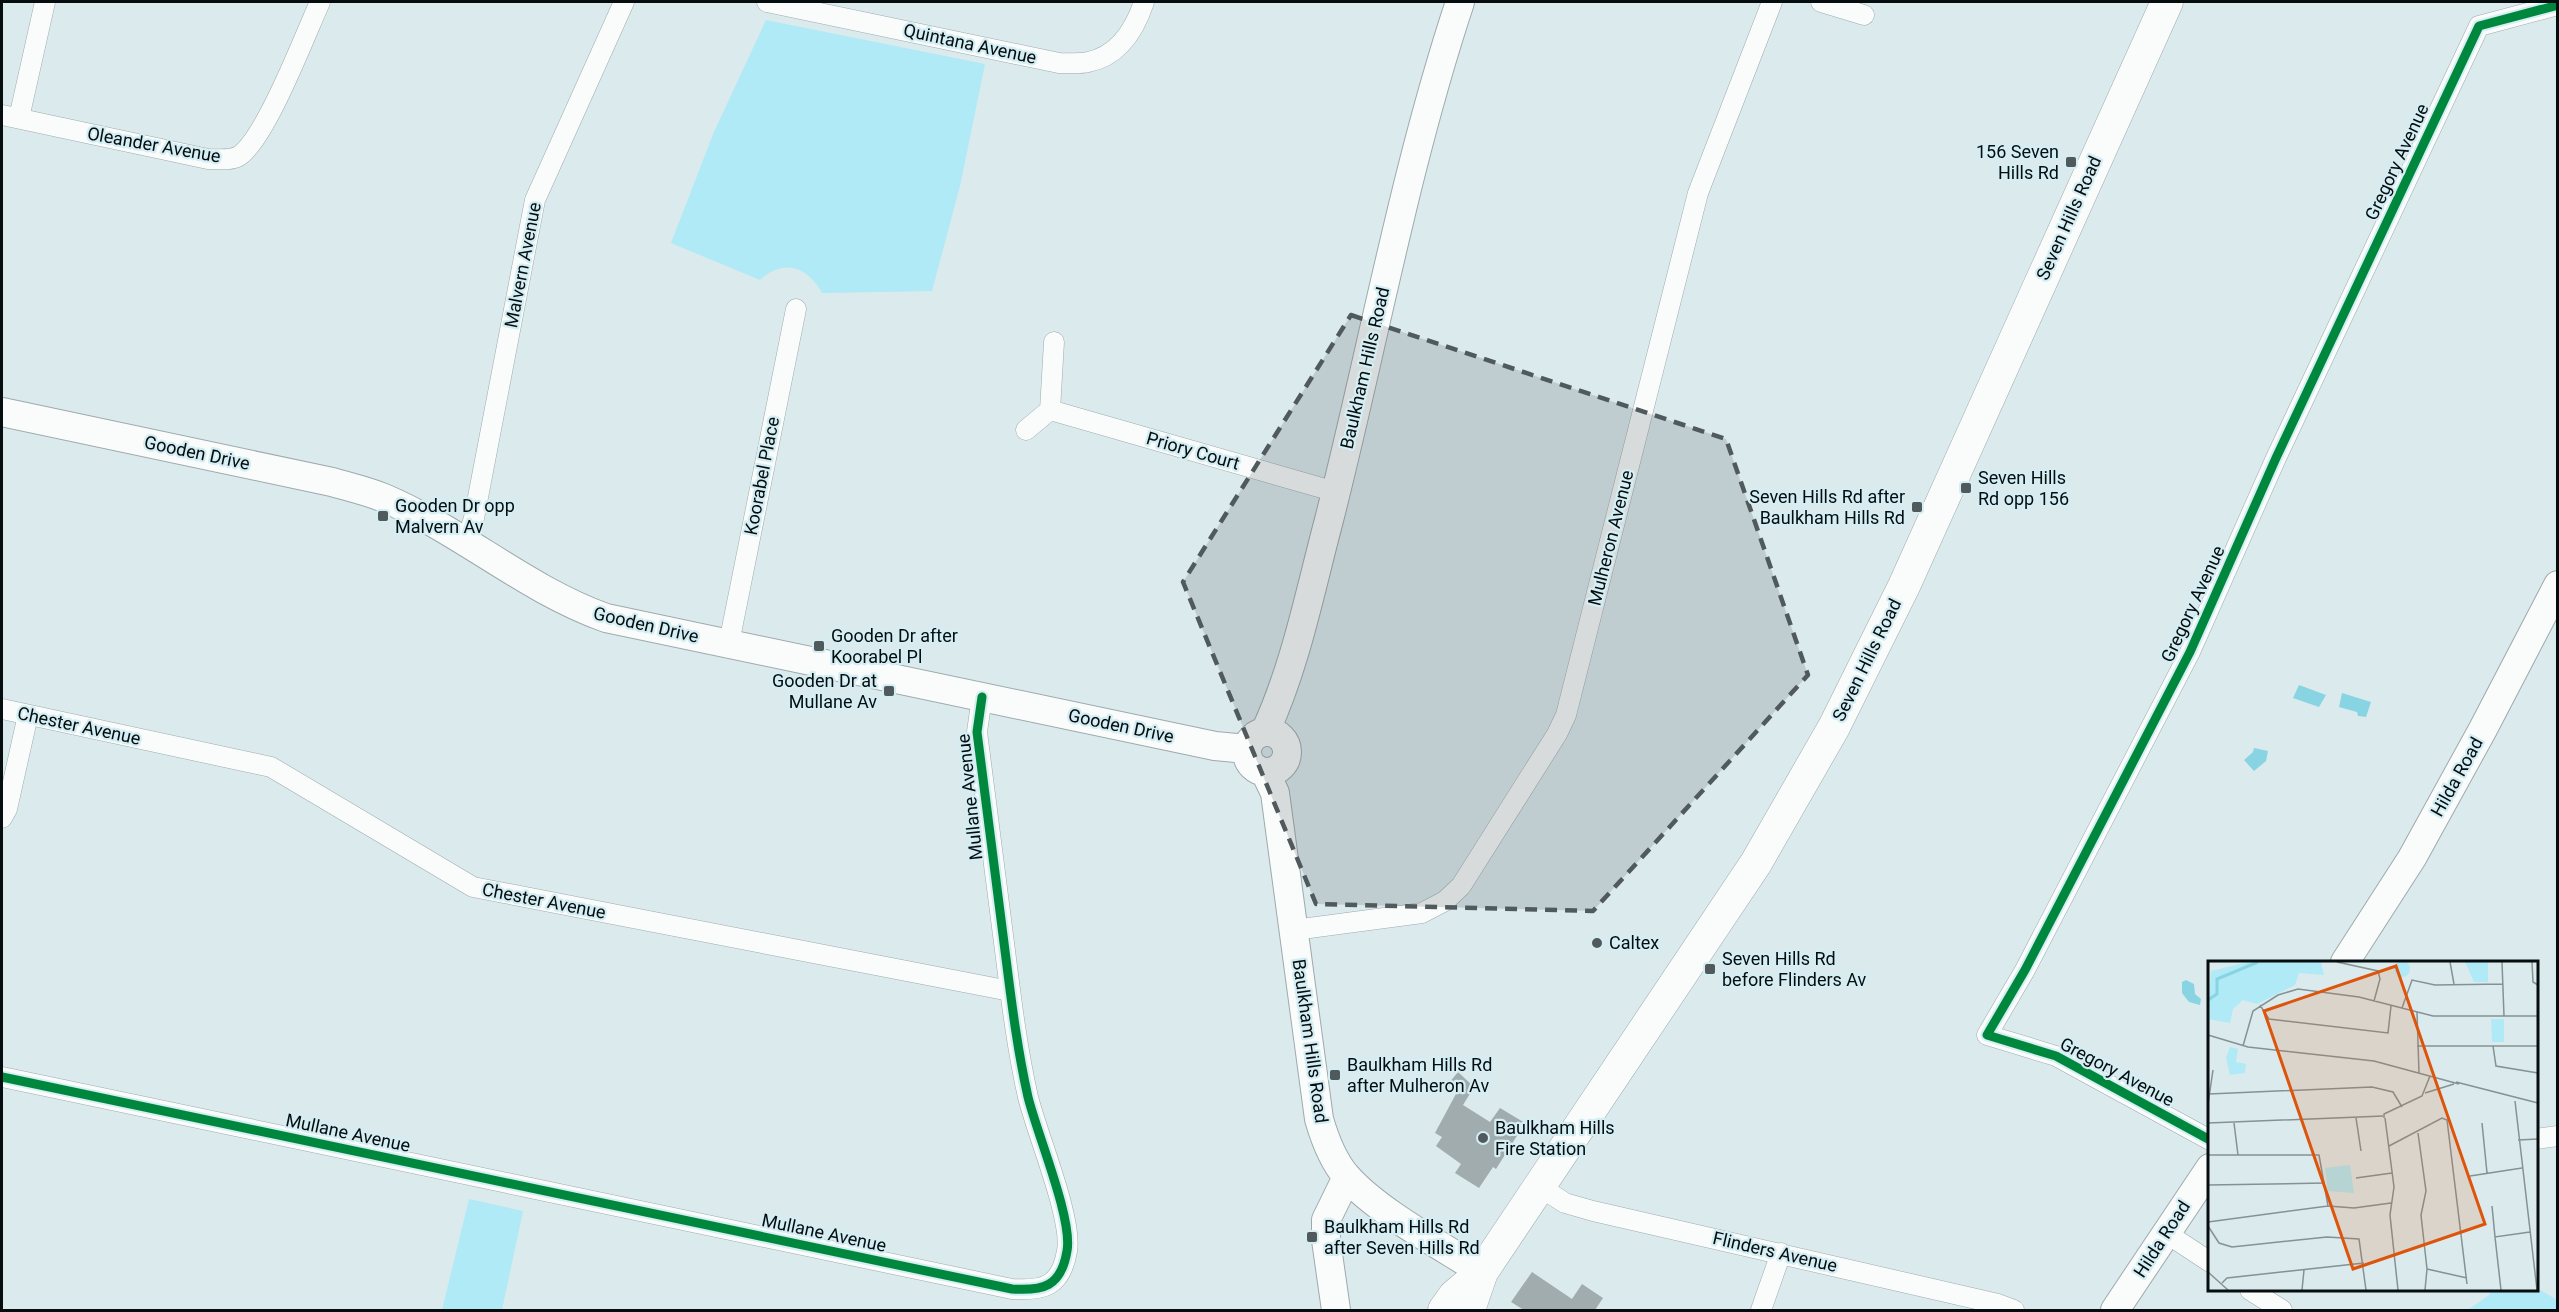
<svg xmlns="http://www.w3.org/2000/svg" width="2559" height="1312" viewBox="0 0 2559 1312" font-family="Roboto,sans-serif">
<rect width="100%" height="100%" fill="#dbeaed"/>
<!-- green -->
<path fill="#afeaf6" d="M766,20L985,64L960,186L932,291L822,293C808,267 784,258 760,280L671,243L714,132Z
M469,1199L523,1211L502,1310H442Z
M2537,1288L2557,1300V1310H2468L2489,1295L2492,1290Z"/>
<!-- water -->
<path fill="#88d4e3" d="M2299,685L2326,695L2319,707L2293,698Z
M2342,693L2371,702L2366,717L2358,716L2357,712L2339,707Z
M2254,748L2268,751L2266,761L2254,771L2244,760L2253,752Z
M2186,980L2194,984L2195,994L2201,999L2200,1005L2189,1002L2182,993V982Z"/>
<!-- building -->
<path fill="#a0acae" d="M1458,1072L1474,1087L1463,1105L1490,1122L1500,1108L1525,1123L1496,1169L1493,1167L1479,1188L1455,1173L1461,1164L1436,1146L1442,1137L1435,1133L1457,1092L1449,1083Z
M1532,1272L1572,1299L1582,1284L1603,1298L1595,1310H1524L1511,1302Z"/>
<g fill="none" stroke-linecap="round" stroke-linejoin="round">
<!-- street casing -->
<g stroke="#9eaaac" stroke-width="21">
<path id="street" d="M767,2L1059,63C1069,63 1080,64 1088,62C1119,56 1135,29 1144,2
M1821,2L1864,15
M2,115L208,159C218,159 230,161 239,156C266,138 305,35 320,2
M19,118L45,2
M1050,410L1054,342
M1026,430L1050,410L1336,492
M466,543L474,518L535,200L624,2
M729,643L796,309
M2,709L271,767L473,887L1010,991
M2,818L7,809L28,715
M1294,930L1422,913L1445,901L1461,886L1557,734L1566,715L1698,193L1772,2
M2,1077L1012,1289C1043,1291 1061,1287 1067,1251C1073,1219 1037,1134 1028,1097C1016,1044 1010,989 1003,935C994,867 986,800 977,732L982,697
M2536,1139L2558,1136
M2210,1140L2056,1056L1987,1035L2025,970L2190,652L2276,458L2479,26L2558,5
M1540,1187L1565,1203L1593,1211L1998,1304L2014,1310
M2166,1233L2210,1262
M2250,1290L2282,1310
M1761,1310L1781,1253"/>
</g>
<!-- secondary casing -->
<g stroke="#9eaaac" stroke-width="30">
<path id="secondary" d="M2,412L332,482C349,487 367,491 384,498C462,531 525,589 606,618L1215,746L1247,749
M1265,732C1296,665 1310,591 1329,520C1373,347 1404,171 1460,2
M1247 752a20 20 0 1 1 40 0a20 20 0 1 1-40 0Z
M1265,772L1275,793L1319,1119C1325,1140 1333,1161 1347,1177C1378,1212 1442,1246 1482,1272
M2345,962L2412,858L2483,729L2558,585
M1336,1310L1326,1240V1220L1347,1177
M2115,1310L2210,1168"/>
</g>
<!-- primary casing -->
<g stroke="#9eaaac" stroke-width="33">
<path id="primary" d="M1444,1310L1454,1296L1479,1275
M1469,1310L1482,1272L1756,863L1834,727L1904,586L2167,2"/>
</g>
<!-- street -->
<use href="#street" stroke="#fafcfc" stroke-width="20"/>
<!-- secondary -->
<use href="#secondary" stroke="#fafcfc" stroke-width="28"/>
<!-- primary -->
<use href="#primary" stroke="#fafcfc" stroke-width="32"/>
<!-- cycleway casing -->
<g stroke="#d4eef4" stroke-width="13">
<path id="cycleway" d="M2,1077L1012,1289C1043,1291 1061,1287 1067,1251C1073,1219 1037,1134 1028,1097C1016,1044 1010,989 1003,935C994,867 986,800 977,732L982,697
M2210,1140L2056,1056L1987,1035L2025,970L2190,652L2276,458L2479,26L2558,5"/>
</g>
<!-- cycleway -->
<use href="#cycleway" stroke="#00873e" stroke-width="9"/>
</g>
<!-- marked area -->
<path fill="#505a5d" fill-opacity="0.2" stroke="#505a5d" stroke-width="4.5" stroke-dasharray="12 8" stroke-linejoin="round" d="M1351,315L1726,439L1808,675L1593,911L1316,904L1183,582Z"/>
<!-- markers -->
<g fill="#505a5d" stroke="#d4eef4" stroke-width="2">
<rect x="2065" y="156" width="12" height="12" rx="3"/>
<rect x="1960" y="482" width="12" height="12" rx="3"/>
<rect x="1911" y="501" width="12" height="12" rx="3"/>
<rect x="377" y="510" width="12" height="12" rx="3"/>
<rect x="813" y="640" width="12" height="12" rx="3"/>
<rect x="883" y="685" width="12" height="12" rx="3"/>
<circle cx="1597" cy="943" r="6"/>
<rect x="1704" y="963" width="12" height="12" rx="3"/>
<rect x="1329" y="1069" width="12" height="12" rx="3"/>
<circle cx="1483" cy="1138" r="6"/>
<rect x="1306" y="1231" width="12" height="12" rx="3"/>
</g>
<g text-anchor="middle" stroke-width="4.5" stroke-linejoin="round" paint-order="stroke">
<!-- street labels -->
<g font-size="18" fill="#050d0f" stroke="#d4eef4">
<text transform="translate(970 44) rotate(12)" y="6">Quintana Avenue</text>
<text transform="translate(154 145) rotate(10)" y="6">Oleander Avenue</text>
<text transform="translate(2397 162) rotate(-65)" y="6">Gregory Avenue</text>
<text transform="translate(2069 218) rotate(-66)" y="6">Seven Hills Road</text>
<text transform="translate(523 265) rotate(-79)" y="6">Malvern Avenue</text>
<text transform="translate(1365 368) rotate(-77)" y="6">Baulkham Hills Road</text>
<text transform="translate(1193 451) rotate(16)" y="6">Priory Court</text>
<text transform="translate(197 453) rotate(12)" y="6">Gooden Drive</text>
<text transform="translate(762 476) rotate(-79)" y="6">Koorabel Place</text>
<text transform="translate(1611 538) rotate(-76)" y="6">Mulheron Avenue</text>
<text transform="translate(2193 604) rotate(-65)" y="6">Gregory Avenue</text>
<text transform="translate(646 625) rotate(13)" y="6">Gooden Drive</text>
<text transform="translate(1867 660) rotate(-64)" y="6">Seven Hills Road</text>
<text transform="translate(79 726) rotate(12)" y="6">Chester Avenue</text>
<text transform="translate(1121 726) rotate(12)" y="6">Gooden Drive</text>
<text transform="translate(2457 777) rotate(-61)" y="6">Hilda Road</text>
<text transform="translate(970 797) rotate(-96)" y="6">Mullane Avenue</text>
<text transform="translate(544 901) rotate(11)" y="6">Chester Avenue</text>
<text transform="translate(1310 1041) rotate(82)" y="6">Baulkham Hills Road</text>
<text transform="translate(2117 1072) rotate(28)" y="6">Gregory Avenue</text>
<text transform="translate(348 1133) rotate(12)" y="6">Mullane Avenue</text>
<text transform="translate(824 1233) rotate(12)" y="6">Mullane Avenue</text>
<text transform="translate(2162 1239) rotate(-57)" y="6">Hilda Road</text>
<text transform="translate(1775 1252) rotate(13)" y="6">Flinders Avenue</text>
</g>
<!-- poi labels -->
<g font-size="18" fill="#050d0f" stroke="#d4eef4" text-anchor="start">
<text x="2059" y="158" text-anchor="end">156 Seven<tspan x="2059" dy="21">Hills Rd</tspan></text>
<text x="1978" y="484">Seven Hills<tspan x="1978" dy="21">Rd opp 156</tspan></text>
<text x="1905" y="503" text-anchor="end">Seven Hills Rd after<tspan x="1905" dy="21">Baulkham Hills Rd</tspan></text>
<text x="395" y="512">Gooden Dr opp<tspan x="395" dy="21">Malvern Av</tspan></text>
<text x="831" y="642">Gooden Dr after<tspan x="831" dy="21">Koorabel Pl</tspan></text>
<text x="877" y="687" text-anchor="end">Gooden Dr at<tspan x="877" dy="21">Mullane Av</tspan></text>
<text x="1609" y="949">Caltex</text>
<text x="1722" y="965">Seven Hills Rd<tspan x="1722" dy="21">before Flinders Av</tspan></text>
<text x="1347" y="1071">Baulkham Hills Rd<tspan x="1347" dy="21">after Mulheron Av</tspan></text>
<text x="1495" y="1134">Baulkham Hills<tspan x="1495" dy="21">Fire Station</tspan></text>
<text x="1324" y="1233">Baulkham Hills Rd<tspan x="1324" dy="21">after Seven Hills Rd</tspan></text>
</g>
</g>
<!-- overview -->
<g transform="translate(2208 961)">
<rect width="330" height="330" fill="#dbeaed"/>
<path d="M186 8a8 8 0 1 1 16 0a8 8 0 1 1-16 0ZM40,1H113L116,14L91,12L87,24L49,43L35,39L25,48L22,62L0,58L3,10ZM257,1H280V21H266ZM283,58H296V81H284ZM22,86L30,88L28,101L38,103L37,112L22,114L18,97ZM142,204L146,232L120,230L117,207Z" fill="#afeaf6"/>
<path fill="none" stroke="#88d4e3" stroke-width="3" d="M0,39L9,33V18L50,1"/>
<path fill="none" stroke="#859294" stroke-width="1.5" d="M129,1L170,10L172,18L166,40M242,1L246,23M294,1L296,55M324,1L325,21L330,24M52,44L61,58L180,72L183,45M194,47L204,19L227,24L295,23M209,51L211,112M0,74L40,86L166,100L251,123M35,85L45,50L70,34L90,28L151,36L225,55H330M209,85H330M285,85L288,105L330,112M248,121L330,142M217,132L246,123M1,133L164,126L185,131L194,146M307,140L329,329M0,143L5,109M148,157L153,190M176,157V153L214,135L222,115M177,157L186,226L182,254L190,329M0,162L175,155M26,162L30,194M274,162L279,212M210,172L218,230L213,254L219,308L217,329M310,179L330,178M181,185L234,157L239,159L259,323M0,194H111L120,245M262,215L314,207M148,217L184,212M0,224L117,222M284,245L287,276L322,271M0,261L120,245L146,247L183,242M0,265L11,282L24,286L119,276L151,278L158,329M287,276L293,329M219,308L259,317M0,311L20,329M14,322L19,317L156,302M94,329L96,309"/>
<path fill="#dd550c" fill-opacity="0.15" stroke="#dd550c" stroke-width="3" d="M188,5L277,263L145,308L56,50Z"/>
<rect width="330" height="330" fill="none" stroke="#050d0f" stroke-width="3"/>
</g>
<!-- border -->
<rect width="2559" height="1312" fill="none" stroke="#050d0f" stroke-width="6"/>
</svg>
